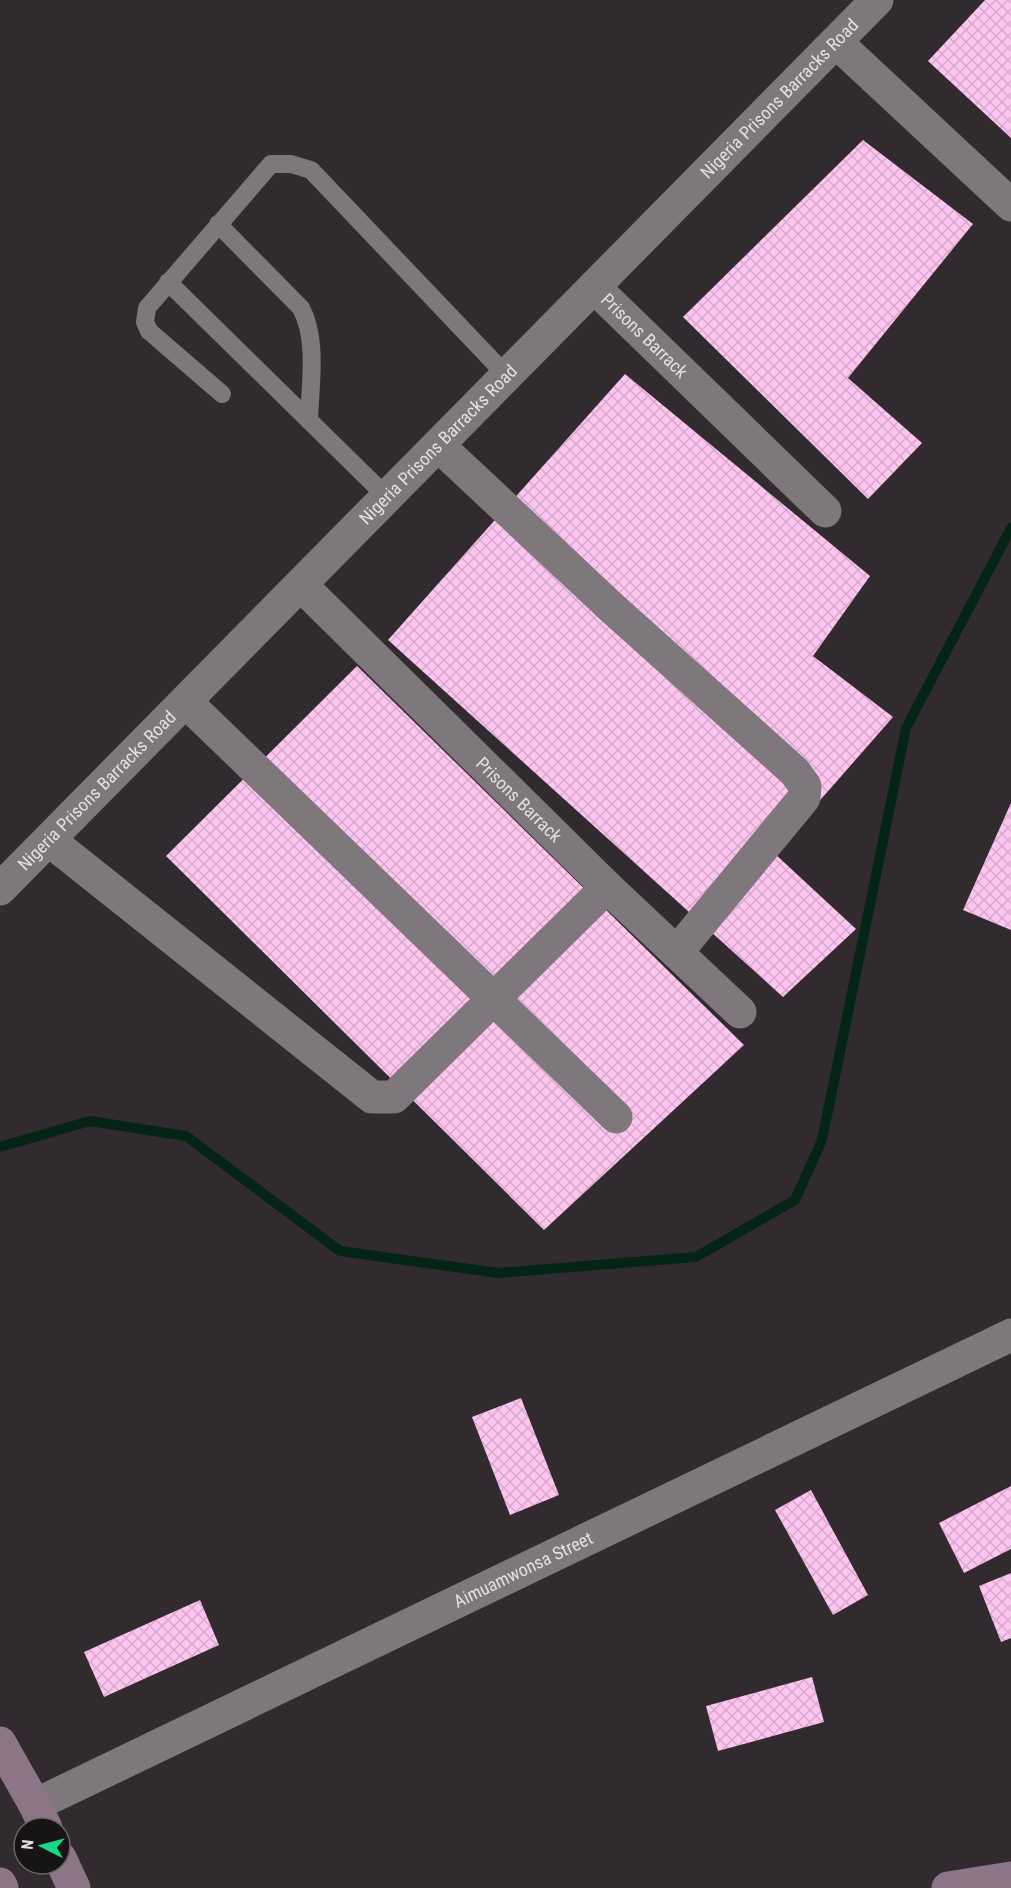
<svg xmlns="http://www.w3.org/2000/svg" width="1011" height="1888" viewBox="0 0 1011 1888" font-family="'Roboto Condensed',sans-serif">
<defs>
<pattern id="building-cross-hatch" width="8" height="8" patternUnits="userSpaceOnUse" patternTransform="scale(1.5)"><rect width="8" height="8" fill="#fcc4ee"/><path d="M0 0l8 8M0 8l8-8" fill="none" stroke="#d7aacc"/></pattern>
</defs>
<rect width="100%" height="100%" fill="#312b2f"/>
<g fill="none" stroke-linecap="round" stroke-linejoin="round">
<!-- stream -->
<path stroke="#042515" stroke-width="10" d="M0,1147L90,1121L186,1136L340,1251L498,1273L696,1257L795,1200L822,1140L906,728L1011,528"/>
</g>
<!-- building -->
<path fill="url(#building-cross-hatch)" d="M985,0H1011V138L928,61Z
M863,140L973,224L848,378L922,443L868,499L683,317Z
M625,374L870,576L813,656L893,717L774,853L856,929L783,997L388,640Z
M357,666L744,1045L544,1230L166,856Z
M1011,803V930L963,910Z
M521,1398L559,1495L510,1515L472,1417Z
M1011,1486V1549L964,1573L939,1523Z
M811,1490L868,1595L833,1615L775,1510Z
M1011,1573V1638L1001,1642L979,1586Z
M200,1600L219,1645L104,1697L84,1652Z
M812,1677L824,1722L718,1751L706,1706Z"/>
<g fill="none" stroke-linecap="round" stroke-linejoin="round">
<!-- lane -->
<path stroke="#7e777c" stroke-width="18" d="M218,224L301,308C318,340 310,385 309,421
M168,282L387,497
M222,394L149,331L145,322L147,308L271,164H291L311,170L507,376"/>
<!-- street -->
<g stroke="#7e777c" stroke-width="33">
<path d="M836,42L1011,205"/>
<path id="s1" d="M594,287L825,511"/>
<path d="M439,446L611,607L795,772L805,786L804,798L677,952"/>
<path id="s2" d="M301,585L607,887L740,1012"/>
<path d="M186,702L616,1117"/>
<path d="M49,840L372,1097H394L607,887"/>
<path id="s3" d="M0,889L877,0"/>
<path id="s4" d="M35,1805L1011,1335"/>
</g>
<!-- secondary -->
<path stroke="#8d7588" stroke-width="33" d="M0,1743L35,1805L46,1828
M60,1858L74,1888
M0,1884L2,1888
M948,1888L1011,1878"/>
</g>
<g text-anchor="middle" stroke-width="6" stroke-linejoin="round" paint-order="stroke">
<!-- street labels -->
<g font-size="18" fill="#e3dfe2" stroke="#171416">
<text dy="6" stroke="none"><textPath href="#s3" startOffset="1110">Nigeria Prisons Barracks Road</textPath></text>
<text dy="6" stroke="none"><textPath href="#s1" startOffset="70">Prisons Barrack</textPath></text>
<text dy="6" stroke="none"><textPath href="#s3" startOffset="624">Nigeria Prisons Barracks Road</textPath></text>
<text dy="6" stroke="none"><textPath href="#s3" startOffset="138">Nigeria Prisons Barracks Road</textPath></text>
<text dy="6" stroke="none"><textPath href="#s2" startOffset="306">Prisons Barrack</textPath></text>
<text dy="6" stroke="none"><textPath href="#s4" startOffset="542">Aimuamwonsa Street</textPath></text>
</g>
</g>
<!-- north arrow -->
<g transform="translate(42 1846) rotate(276)"><circle r="28" fill="#171416" stroke="#696568" stroke-width="1.5"/>
<path d="M0-4.5L10 22L0 15L-10 22Z" fill="#18d989"/>
<text y="-9" font-size="16" font-weight="bold" text-anchor="middle" fill="#e3dfe2">N</text>
</g>
</svg>
